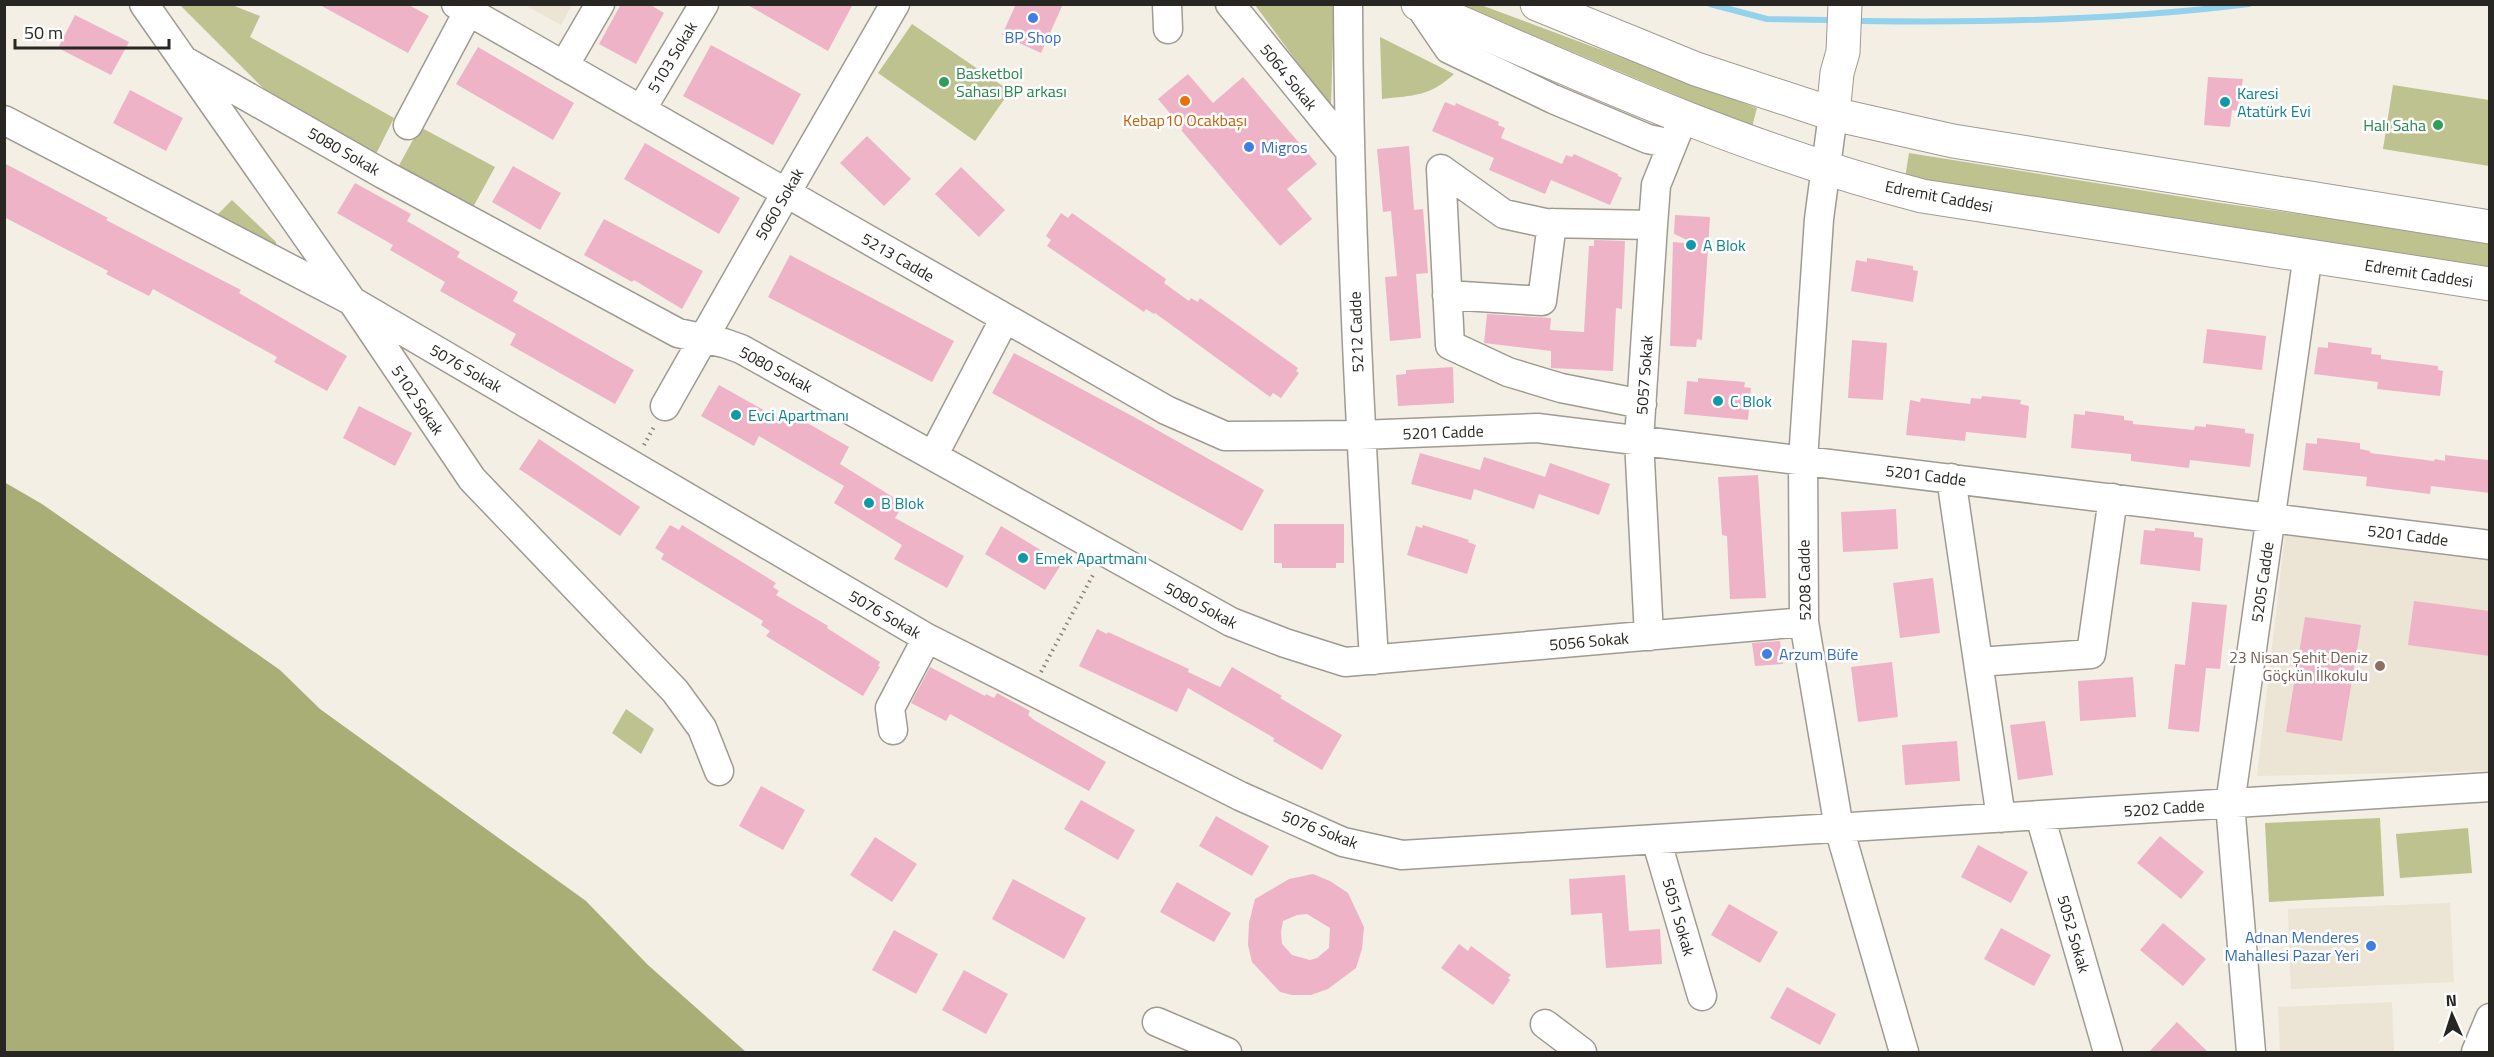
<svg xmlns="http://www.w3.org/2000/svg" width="2494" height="1057" viewBox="0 0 2494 1057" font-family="'Titillium Web',sans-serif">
<rect width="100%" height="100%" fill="#f3efe5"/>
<!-- built -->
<path fill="#ece4d4" d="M525,5H572L561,25Z
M2285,535L2489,561V771L2257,776Z
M2450,903L2454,982L2291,989L2288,909Z
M2392,1002L2394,1052H2280L2278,1007Z"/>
<!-- green -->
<path fill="#bdc28f" d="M180,5H232L260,16L250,37L394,118L375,156L267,92Z
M1255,5H1334L1331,108Z
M1460,5H1481L1757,108L1752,127Z
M912,24L1010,91L975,141L878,73Z
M1380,37L1454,74C1429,97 1414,95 1382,99Z
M2393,85L2489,100V166L2383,149Z
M420,127L495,167L472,209L397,169Z
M1909,153L2221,203L2489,241V267L2213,228L1905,178Z
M232,200L276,242V244L270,245L217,215Z
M626,709L654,729L641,754L612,733Z
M2380,818L2384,896L2269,902L2265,823Z
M2468,828L2472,873L2400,878L2396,834Z"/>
<!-- forest -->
<path fill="#a9ae77" d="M4,482L42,504L280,670L320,709L586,901L648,965L746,1052H5Z"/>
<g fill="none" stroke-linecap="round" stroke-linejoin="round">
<!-- stream -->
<path stroke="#93d2ed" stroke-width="6" d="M1710,4L1767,19L1826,20
M1863,21C1992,23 2121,20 2249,4"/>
</g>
<!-- building -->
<path fill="#efb3c7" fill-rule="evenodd" d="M318,4H407L429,16L408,53Z
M621,4H649L664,13L636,64L599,44Z
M746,4H853L828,51Z
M1016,4H1063L1041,53L1002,35Z
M75,15L129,42L111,75L58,48Z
M711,45L801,94L773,145L683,96Z
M478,47L574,103L553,140L456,84Z
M1188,74L1213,103L1243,77L1317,164L1287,189L1312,219L1280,246L1181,130L1183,129L1158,99Z
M2208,77L2243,79L2237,111L2232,110L2230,127L2204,125Z
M130,90L183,118L166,151L113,123Z
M1445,102L1455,106L1456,103L1499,122L1498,125L1505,128L1501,138L1562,164L1566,155L1572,157L1574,154L1618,174V176L1622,178L1610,205L1551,180L1545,194L1489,170L1494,158L1432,131Z
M867,136L911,179L884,206L840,163Z
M645,143L740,198L719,234L624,179Z
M1409,146L1414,210L1423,209L1428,273L1416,274L1421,338L1390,341L1385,277L1397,276L1391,211L1383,212L1377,149Z
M4,163L108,218L106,220L241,290L239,293L347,356L327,391L274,362L277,357L153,289L149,296L106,274L108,271L4,217Z
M513,166L561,193L540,230L492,202Z
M961,167L1005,210L979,237L935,194Z
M355,183L411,214L407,221L460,252L457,257L518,292L513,301L634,370L615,404L510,345L516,334L440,291L445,282L390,250L393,245L337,213Z
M1061,213L1068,218L1072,213L1166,279L1164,283L1189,301L1191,298L1198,302L1200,298L1298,368L1296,371L1299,373L1281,398L1273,393L1270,397L1155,313L1154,314L1146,309L1144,312L1047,246L1051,240L1046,236Z
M1675,215L1710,217L1702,340L1697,339L1696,347L1670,346L1673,242L1696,244L1674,234Z
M604,219L703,271L682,309L634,280L632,282L584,255Z
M1594,240L1625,241L1622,309L1616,308L1613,371L1551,368V351L1484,343L1487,314L1551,318L1550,330L1584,332L1589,246H1594Z
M790,255L954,341L932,382L768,297Z
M1867,258L1913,266V270L1918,271L1913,302L1851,291L1856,260L1867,262Z
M2207,329L2266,336L2262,370L2203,363Z
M1852,340L1887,343L1883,400L1848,398Z
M2328,342L2372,348L2371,354L2381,355V359L2438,366V370L2443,371L2440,396L2377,389L2378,382L2314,374L2318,347L2328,348Z
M1014,353L1134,417L1264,490L1242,531L992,393Z
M1453,367L1454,403L1398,406L1396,375L1406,374V370Z
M1698,378L1745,382L1744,387L1751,388L1748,420L1684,414L1687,381L1698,382Z
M719,385L792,426L797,417L849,447L840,464L904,504L895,518L964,556L947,588L894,559L902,545L834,503L844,486L759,436L754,446L701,416Z
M1982,396L2021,400L2020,404L2029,406L2026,438L1966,432L1965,441L1906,435L1910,400L1920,402L1921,398L1970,404L1971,398L1981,399Z
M359,406L412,433L395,466L343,438Z
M2085,411L2124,416V420L2133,421V424L2194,430L2195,426L2206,427V424L2245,429V433L2254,434L2250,467L2190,460L2189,468L2131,461V454L2071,448L2074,414L2085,415Z
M2317,438L2360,443V449L2370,451V453L2434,461L2435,459L2445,461V455L2488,460L2490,493L2431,486L2430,494L2366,486L2367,477L2303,470L2306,443L2317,444Z
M539,439L640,507L620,536L519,469Z
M1420,453L1480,470L1484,457L1545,477L1550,463L1610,484L1599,515L1539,494L1534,509L1474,489L1471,500L1411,484Z
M1758,475L1766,598L1730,599L1727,536L1722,535L1718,477Z
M1896,509L1898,549L1843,552L1841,512Z
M1274,524H1344V563H1336V568H1282V563H1274Z
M670,525L679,530L682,525L776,583L773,587L779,591L776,595L828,626L827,628L880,662L878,666L880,667L863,696L766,636L770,631L761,625L763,621L661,559L664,554L655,548Z
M1423,525L1469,540L1468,542L1476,545L1467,574L1407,555L1416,526L1422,528Z
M1001,526L1062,563L1045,590L985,554Z
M2155,528L2194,532V537L2203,538L2200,571L2140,564L2144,530L2155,531Z
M1933,578L1940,633L1900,638L1893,583Z
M2414,601L2490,611V656L2408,645Z
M2192,602L2227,605L2220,669L2206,668L2199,732L2168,729L2175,664L2185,665Z
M2305,617L2361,625L2342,741L2286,732Z
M1097,629L1107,634L1108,632L1189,669L1188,672L1220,687L1232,667L1282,696L1280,698L1342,735L1322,770L1273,741L1274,738L1188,688L1177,712L1079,666Z
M1780,641L1783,664L1755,666L1752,643Z
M1892,662L1898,717L1858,722L1851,667Z
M930,667L985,696L986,694L994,698L997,693L1030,711L1028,715L1034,720L1106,762L1089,791L950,714L946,721L911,703Z
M2133,677L2136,717L2080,721L2078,681Z
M2045,721L2053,775L2018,780L2010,725Z
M1957,741L1960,781L1905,785L1902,745Z
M761,786L805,810L783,850L739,826Z
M1081,800L1135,830L1118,860L1064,829Z
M1216,816L1269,846L1252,876L1199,846Z
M2160,836L2204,872L2181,899L2137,863Z
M875,837L917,864L892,902L850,875Z
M1978,845L2028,872L2011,903L1961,877Z
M1313,874L1330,881L1348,893L1364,927L1362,949L1356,968L1328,989L1311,995H1292L1280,992L1252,962L1248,945L1249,923L1255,899L1289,879ZM1307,914L1330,928L1329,948L1317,958L1310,960L1292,955L1282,944L1281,932L1283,921L1297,915Z
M1625,875L1629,931L1660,929L1662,964L1606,968L1602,913L1571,915L1569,879Z
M1013,879L1086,918L1064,959L992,919Z
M1177,882L1231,913L1214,942L1160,912Z
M1729,904L1778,932L1760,963L1711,935Z
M2163,923L2206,959L2183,986L2140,950Z
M2001,928L2051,955L2034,986L1984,959Z
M894,930L938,954L916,994L872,970Z
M1459,944L1468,951L1471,946L1511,975L1508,978L1510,980L1493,1005L1441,968Z
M964,970L1008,994L986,1034L942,1010Z
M1787,987L1836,1014L1820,1045L1770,1018Z
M2177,1022L2209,1053H2148Z"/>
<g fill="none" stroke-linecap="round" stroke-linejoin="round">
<!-- minor casing -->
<g stroke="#9f9b92" stroke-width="31">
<path id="minor" d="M144,4L352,301L472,479L675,691L702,728L719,771
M456,4L1166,410L1225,436L1360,435L1537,428L2490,545
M1167,4L1168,29
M1230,4L1349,150
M1348,4C1349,223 1361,441 1374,660
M1419,5L1449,49L1553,99L1648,139L1672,144
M183,60L383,174L678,333L724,343L741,349L1231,622L1285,643L1345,662L1804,622
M564,66L600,4
M641,110L704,4
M1833,114L1819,219L1803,460L1804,622L1839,828L1904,1052
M4,120L352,301L927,638L1240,796L1343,842L1402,855L2490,787
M408,125L468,12
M1447,295L1542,301L1552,223
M1642,404L1561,388L1508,372L1450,345L1441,169L1504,214L1545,223L1653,225
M665,406L786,193L895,4
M933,456L1005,318
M1951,478L2001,818
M1649,636L1639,440L1653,225L1656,185L1683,118
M1978,662L2091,654L2113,498
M893,730L890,708L927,638
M2040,816L2108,1052
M1656,839L1702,996
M1157,1022L1227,1052
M1545,1024L1582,1052
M2251,1052L2230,804L2308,254
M2476,1052L2490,1018"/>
</g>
<!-- major casing -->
<g stroke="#9f9b92" stroke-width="35">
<path id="major" d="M1833,114L1837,73L1843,52L1845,4"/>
</g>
<!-- highway casing -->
<g stroke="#9f9b92" stroke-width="35">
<path id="highway" d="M1418,4C1583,76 1747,151 1922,196L2490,284
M1537,4L1696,69L1833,114L1953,141L2490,227"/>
</g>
<!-- path -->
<path stroke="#86837d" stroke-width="4" stroke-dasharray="1.5 4.5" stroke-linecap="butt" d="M644,445L655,425
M1041,672L1093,575"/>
<!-- minor -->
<use href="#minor" stroke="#fff" stroke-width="28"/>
<!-- major -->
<use href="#major" stroke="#fff" stroke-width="33"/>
<!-- highway -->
<use href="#highway" stroke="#fff" stroke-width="33"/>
</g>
<!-- markers -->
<g fill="#3f7fe0" stroke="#fff" stroke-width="2">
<circle cx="1033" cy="18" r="6"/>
<circle cx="1249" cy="147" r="6"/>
<circle cx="1767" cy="654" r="6"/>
<circle cx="2371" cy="946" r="6"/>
</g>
<g fill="#2e9e5b" stroke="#fff" stroke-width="2">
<circle cx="944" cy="82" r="6"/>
<circle cx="2438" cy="125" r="6"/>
</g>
<circle fill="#e8710a" stroke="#fff" stroke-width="2" cx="1185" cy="101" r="6"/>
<g fill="#0f9aa8" stroke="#fff" stroke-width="2">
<circle cx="2225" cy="102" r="6"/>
<circle cx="1691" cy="245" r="6"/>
<circle cx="1718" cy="401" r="6"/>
<circle cx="736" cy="415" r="6"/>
<circle cx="869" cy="503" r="6"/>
<circle cx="1023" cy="558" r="6"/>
</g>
<circle fill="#8d6e63" stroke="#fff" stroke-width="2" cx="2380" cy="666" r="6"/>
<g text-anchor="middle" stroke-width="5" stroke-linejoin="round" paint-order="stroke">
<!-- shop labels -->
<g font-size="16" fill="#366cbe" stroke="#fff" text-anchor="start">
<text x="1033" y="43" text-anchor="middle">BP Shop</text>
<text x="1261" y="153">Migros</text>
<text x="1779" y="660">Arzum Büfe</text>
<text x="2359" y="943" text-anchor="end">Adnan Menderes<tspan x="2359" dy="18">Mahallesi Pazar Yeri</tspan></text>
</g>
<!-- street labels -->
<g font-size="16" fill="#272622" stroke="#fff">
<text transform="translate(672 57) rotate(-59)" y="6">5103 Sokak</text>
<text transform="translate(1289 77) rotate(51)" y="6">5064 Sokak</text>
<text transform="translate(344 151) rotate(30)" y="6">5080 Sokak</text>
<text transform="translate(1939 196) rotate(11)" y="6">Edremit Caddesi</text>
<text transform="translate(779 204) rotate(-60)" y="6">5060 Sokak</text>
<text transform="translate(898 257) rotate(30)" y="6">5213 Cadde</text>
<text transform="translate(2419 273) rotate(9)" y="6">Edremit Caddesi</text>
<text transform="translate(1356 332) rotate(-92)" y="6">5212 Cadde</text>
<text transform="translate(466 368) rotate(30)" y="6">5076 Sokak</text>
<text transform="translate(776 369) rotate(28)" y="6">5080 Sokak</text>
<text transform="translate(1644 375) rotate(-86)" y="6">5057 Sokak</text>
<text transform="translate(418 400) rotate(56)" y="6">5102 Sokak</text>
<text transform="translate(1443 432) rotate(-2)" y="6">5201 Cadde</text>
<text transform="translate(1926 475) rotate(7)" y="6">5201 Cadde</text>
<text transform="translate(2408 535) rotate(7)" y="6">5201 Cadde</text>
<text transform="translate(1804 580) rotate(-91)" y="6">5208 Cadde</text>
<text transform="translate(2262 582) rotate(-82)" y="6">5205 Cadde</text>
<text transform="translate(1201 605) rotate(28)" y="6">5080 Sokak</text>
<text transform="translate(885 614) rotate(30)" y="6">5076 Sokak</text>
<text transform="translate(1589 641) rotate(-5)" y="6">5056 Sokak</text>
<text transform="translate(2164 808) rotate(-4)" y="6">5202 Cadde</text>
<text transform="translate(1320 829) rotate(21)" y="6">5076 Sokak</text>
<text transform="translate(1679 917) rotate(74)" y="6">5051 Sokak</text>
<text transform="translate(2074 934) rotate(74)" y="6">5052 Sokak</text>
</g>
<!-- leisure labels -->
<g font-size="16" fill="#27864d" stroke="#fff" text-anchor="start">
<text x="956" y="79">Basketbol<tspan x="956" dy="18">Sahası BP arkası</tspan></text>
<text x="2426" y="131" text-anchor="end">Halı Saha</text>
</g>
<!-- culture labels -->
<g font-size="16" fill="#0d838f" stroke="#fff" text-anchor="start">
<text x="2237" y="99">Karesi<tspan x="2237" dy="18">Atatürk Evi</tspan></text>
<text x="1703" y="251">A Blok</text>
<text x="1730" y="407">C Blok</text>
<text x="748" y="421">Evci Apartmanı</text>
<text x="881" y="509">B Blok</text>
<text x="1035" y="564">Emek Apartmanı</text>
</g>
<!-- food labels -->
<g font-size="16" fill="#c56008" stroke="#fff">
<text x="1185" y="126">Kebap10 Ocakbaşı</text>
</g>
<!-- education labels -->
<g font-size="16" fill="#785e54" stroke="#fff" text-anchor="end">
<text x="2368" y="663">23 Nisan Şehit Deniz<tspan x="2368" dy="18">Göçkün İlkokulu</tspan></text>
</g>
</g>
<!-- border -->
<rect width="2494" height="1057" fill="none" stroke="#272622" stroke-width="12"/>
<!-- north arrow -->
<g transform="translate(2452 1015) rotate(357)" stroke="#ffffff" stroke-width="4.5" paint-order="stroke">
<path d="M0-4.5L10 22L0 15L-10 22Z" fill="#272622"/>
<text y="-9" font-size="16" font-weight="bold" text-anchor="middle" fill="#272622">N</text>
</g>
<!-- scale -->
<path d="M15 39v9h154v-9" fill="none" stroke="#272622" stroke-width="3"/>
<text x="24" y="39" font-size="18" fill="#272622" stroke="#ffffff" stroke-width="4.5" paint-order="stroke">50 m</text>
</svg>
